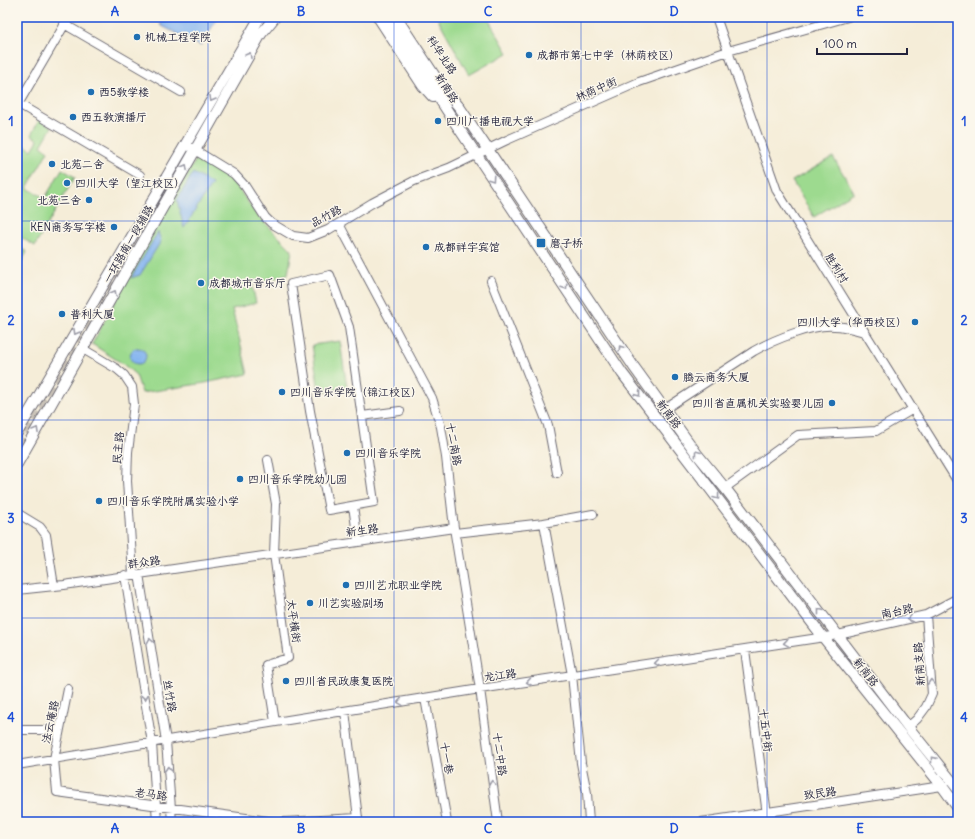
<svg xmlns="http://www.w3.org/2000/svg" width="975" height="839" viewBox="0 0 975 839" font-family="Delius,'LXGW WenKai TC',sans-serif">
<rect width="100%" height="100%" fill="#fbf7ec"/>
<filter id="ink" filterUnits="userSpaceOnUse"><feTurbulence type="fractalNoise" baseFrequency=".025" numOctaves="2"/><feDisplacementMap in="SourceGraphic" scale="8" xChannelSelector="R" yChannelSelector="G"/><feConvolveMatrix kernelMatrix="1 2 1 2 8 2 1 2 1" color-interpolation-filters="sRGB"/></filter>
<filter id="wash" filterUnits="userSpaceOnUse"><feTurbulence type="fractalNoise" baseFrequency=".012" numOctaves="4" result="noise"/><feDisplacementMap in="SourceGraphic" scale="16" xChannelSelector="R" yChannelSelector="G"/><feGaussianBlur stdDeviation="0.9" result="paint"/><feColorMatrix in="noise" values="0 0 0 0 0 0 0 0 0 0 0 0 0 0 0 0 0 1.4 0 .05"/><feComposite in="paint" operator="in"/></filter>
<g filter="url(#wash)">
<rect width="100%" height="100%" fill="#f5edd8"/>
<!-- green -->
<path fill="#9dda8f" stroke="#607e65" d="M437,17H487L508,53L469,75Z
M39,120L52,127L41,146L48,151L27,188L45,198L62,169L75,177L35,246L17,235V175L22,165L17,162V156L24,145L32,150L38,140L31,135Z
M833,157L854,192L814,217L792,181Z
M197,158L231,178L257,215L292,250L288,274L252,285L256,303L232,309L248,374L205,383L142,393L136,375L123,364L92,344L165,210Z
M17,246L27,252L17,270Z
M340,341L347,388L319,392L312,345Z"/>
<!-- water -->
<path fill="#83b4ef" stroke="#526b95" d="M164,17H218L201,46L160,25Z
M193,173L212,184L184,228L177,200Z
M158,232L161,241L140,275L131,278Z
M130 356a8 8 0 1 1 16 0a8 8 0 1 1-16 0Z"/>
</g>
<g filter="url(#ink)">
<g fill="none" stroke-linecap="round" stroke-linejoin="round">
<!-- major-tunnel -->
<path stroke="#cbc4b9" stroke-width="10" stroke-dasharray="10 5" stroke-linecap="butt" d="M256,36L267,17
M17,446L116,273"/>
<!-- minor casing -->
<g stroke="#6c6972" stroke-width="10">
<path id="minor" d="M716,17L777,191L958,482
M64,24L181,92
M17,103L140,175
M17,106L69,17
M190,147L234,174L245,186L265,217L271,223L293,236L308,238L328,230L372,203L414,181L449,168L507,140L639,82L728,51L848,17
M339,224L432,398L441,427L446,457L454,528L480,689L498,822
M330,275L349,327L374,502L329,510L310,411L291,284Z
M491,281L548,425L557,473
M83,349L117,369L124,375L132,387L134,404L128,452L127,481L133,574
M665,409L754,351C773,340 812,324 834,326C844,326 854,329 864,332
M362,416L400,411
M268,460L276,504L274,554L288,658L266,665L275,722
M725,488L798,435L876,431L913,409
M353,506L358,541
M17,513L40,527L46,535L54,586
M544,523L572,675L581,763L587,793L589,822
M455,533L544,523L593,514
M139,574L166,741L172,822
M125,575L152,743L157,822
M17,590L64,585L454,528
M745,650L768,822
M68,689L54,759L57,792L275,822
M425,698L447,822
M908,727L917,719L926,707L932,694L926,615
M17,730H59
M17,765L288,720L480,689L838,635L926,615L958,598
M283,822L358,818L345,711
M701,822L942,786"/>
</g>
<!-- major casing -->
<g stroke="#6c6972" stroke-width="12">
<path id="major" d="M378,17L423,86L433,97
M387,17L450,115L622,373L823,637L942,786L958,808
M396,17L442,87L460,108L634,367L697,454L725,488L908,727L958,789
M17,433L260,17
M17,464L261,34L275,17"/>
</g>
<!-- minor -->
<use href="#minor" stroke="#fff" stroke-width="8"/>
<!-- major -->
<use href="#major" stroke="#fff" stroke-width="10"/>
</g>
<!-- one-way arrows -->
<defs><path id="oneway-chevron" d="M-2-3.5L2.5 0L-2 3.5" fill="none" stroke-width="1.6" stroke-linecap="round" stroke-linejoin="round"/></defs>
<g stroke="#9c9ca7">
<use href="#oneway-chevron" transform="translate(249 55) rotate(-60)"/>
<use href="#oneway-chevron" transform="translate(212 99) rotate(120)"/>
<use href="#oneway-chevron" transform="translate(185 167) rotate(-61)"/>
<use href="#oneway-chevron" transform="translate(492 179) rotate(56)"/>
<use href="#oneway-chevron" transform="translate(565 287) rotate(56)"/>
<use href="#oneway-chevron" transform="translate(114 293) rotate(-61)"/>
<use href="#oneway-chevron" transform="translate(76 332) rotate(120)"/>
<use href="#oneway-chevron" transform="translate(621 348) rotate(-124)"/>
<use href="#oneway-chevron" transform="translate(638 394) rotate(53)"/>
<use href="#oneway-chevron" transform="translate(36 430) rotate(-60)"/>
<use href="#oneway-chevron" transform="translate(697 453) rotate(-127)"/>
<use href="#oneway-chevron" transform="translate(717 497) rotate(53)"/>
<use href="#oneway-chevron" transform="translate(820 611) rotate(-128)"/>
<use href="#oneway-chevron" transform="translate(910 619) rotate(168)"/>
<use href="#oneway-chevron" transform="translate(150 641) rotate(-99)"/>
<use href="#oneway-chevron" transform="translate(786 643) rotate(171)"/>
<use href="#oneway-chevron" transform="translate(657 663) rotate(172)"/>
<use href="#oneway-chevron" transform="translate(529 682) rotate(172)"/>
<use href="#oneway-chevron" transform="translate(931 682) rotate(-93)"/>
<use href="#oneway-chevron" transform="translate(145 697) rotate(81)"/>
<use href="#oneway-chevron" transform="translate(400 702) rotate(171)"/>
<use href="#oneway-chevron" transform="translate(933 759) rotate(-129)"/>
<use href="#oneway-chevron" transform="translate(168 769) rotate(-94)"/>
<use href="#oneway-chevron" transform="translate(492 783) rotate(-98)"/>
</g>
</g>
<!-- grid -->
<path fill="none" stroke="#1d4ed8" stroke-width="1" stroke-opacity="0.55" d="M208,17V822M394,17V822M581,17V822M767,17V822M17,221H958M17,420H958M17,618H958"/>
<!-- markers -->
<g fill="#1f6fb2" stroke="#fbf7ec" stroke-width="1.5">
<circle cx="137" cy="37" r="4"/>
<circle cx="529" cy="55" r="4"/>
<circle cx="91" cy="92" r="4"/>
<circle cx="73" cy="117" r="4"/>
<circle cx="438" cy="121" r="4"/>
<circle cx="52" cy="164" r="4"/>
<circle cx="67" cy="183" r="4"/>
<circle cx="89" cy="200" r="4"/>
<circle cx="114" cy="227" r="4"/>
<rect x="536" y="238" width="10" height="10" rx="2"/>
<circle cx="426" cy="247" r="4"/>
<circle cx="201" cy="283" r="4"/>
<circle cx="62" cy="314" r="4"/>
<circle cx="915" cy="322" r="4"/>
<circle cx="675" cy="377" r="4"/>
<circle cx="282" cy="392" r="4"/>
<circle cx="832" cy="403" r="4"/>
<circle cx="347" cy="453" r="4"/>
<circle cx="240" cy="479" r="4"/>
<circle cx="99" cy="501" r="4"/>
<circle cx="346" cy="585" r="4"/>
<circle cx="310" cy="603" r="4"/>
<circle cx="286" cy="681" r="4"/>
</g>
<g text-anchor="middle" stroke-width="3" stroke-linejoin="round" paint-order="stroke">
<!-- poi labels -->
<g font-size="11" fill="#22223b" stroke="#fbf7ec" text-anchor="start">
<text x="145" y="41">机械工程学院</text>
<text x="537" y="59">成都市第七中学（林荫校区）</text>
<text x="99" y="96">西5教学楼</text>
<text x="81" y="121">西五教演播厅</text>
<text x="446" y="125">四川广播电视大学</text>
<text x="60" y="168">北苑二舍</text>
<text x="75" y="187">四川大学（望江校区）</text>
<text x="81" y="204" text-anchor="end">北苑三舍</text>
<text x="106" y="231" text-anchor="end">KEN商务写字楼</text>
<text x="550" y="247">磨子桥</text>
<text x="434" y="251">成都祥宇宾馆</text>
<text x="209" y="287">成都城市音乐厅</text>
<text x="70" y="318">普利大厦</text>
<text x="907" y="326" text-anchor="end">四川大学（华西校区）</text>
<text x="683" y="381">腾云商务大厦</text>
<text x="290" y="396">四川音乐学院（锦江校区）</text>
<text x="824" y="407" text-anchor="end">四川省直属机关实验婴儿园</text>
<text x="355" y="457">四川音乐学院</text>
<text x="248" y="483">四川音乐学院幼儿园</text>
<text x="107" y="505">四川音乐学院附属实验小学</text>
<text x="354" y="589">四川艺术职业学院</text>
<text x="318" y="607">川艺实验剧场</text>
<text x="294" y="685">四川省民政康复医院</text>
</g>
<!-- street labels -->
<g font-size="11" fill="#22223b" stroke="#fbf7ec">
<text transform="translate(442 55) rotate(56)" y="4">科华北路</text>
<text transform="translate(447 88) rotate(58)" y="4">新南路</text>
<text transform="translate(596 89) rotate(-24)" y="4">林荫中街</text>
<text transform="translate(326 216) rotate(-28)" y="4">品竹路</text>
<text transform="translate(128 244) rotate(-60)" y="4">一环路南一段辅路</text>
<text transform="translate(837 268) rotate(58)" y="4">胜利村</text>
<text transform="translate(669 414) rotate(53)" y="4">新南路</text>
<text transform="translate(454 444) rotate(80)" y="4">十二南路</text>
<text transform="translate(118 448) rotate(-85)" y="4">民主路</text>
<text transform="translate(362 530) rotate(-8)" y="4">新生路</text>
<text transform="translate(144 562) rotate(-8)" y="4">群众路</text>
<text transform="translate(897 611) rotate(-12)" y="4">南台路</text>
<text transform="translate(294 621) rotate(82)" y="4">太平横街</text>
<text transform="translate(919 664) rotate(-94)" y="4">新南支路</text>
<text transform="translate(866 672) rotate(52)" y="4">新南路</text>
<text transform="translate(500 675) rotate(-8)" y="4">龙江路</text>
<text transform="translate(170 696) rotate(81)" y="4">丝竹路</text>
<text transform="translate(50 722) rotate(-78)" y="4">法云庵路</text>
<text transform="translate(766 730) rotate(83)" y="4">十五中街</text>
<text transform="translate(500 754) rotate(82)" y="4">十二中路</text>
<text transform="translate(447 758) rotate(80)" y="4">十一巷</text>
<text transform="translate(820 793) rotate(-8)" y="4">致民路</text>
<text transform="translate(151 794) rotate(7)" y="4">老马路</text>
</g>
</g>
<!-- margin -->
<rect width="975" height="839" fill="none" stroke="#fbf7ec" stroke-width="44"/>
<!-- scale -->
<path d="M817 48v6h90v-6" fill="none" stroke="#22223b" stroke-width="2"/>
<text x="823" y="48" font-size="12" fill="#22223b" stroke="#fbf7ec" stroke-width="3" paint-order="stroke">100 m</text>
<rect x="22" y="22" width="931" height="795" fill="none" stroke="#1d4ed8" stroke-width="1.5"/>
<g font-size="13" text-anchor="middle" font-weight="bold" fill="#1d4ed8">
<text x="115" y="16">A</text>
<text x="301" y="16">B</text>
<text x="488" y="16">C</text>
<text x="674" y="16">D</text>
<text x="860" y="16">E</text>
<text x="11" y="126">1</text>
<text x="964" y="126">1</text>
<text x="11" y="325">2</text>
<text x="964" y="325">2</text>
<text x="11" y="523">3</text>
<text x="964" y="523">3</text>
<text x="11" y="722">4</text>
<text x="964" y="722">4</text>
<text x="115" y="833">A</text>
<text x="301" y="833">B</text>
<text x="488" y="833">C</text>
<text x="674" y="833">D</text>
<text x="860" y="833">E</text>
</g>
</svg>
